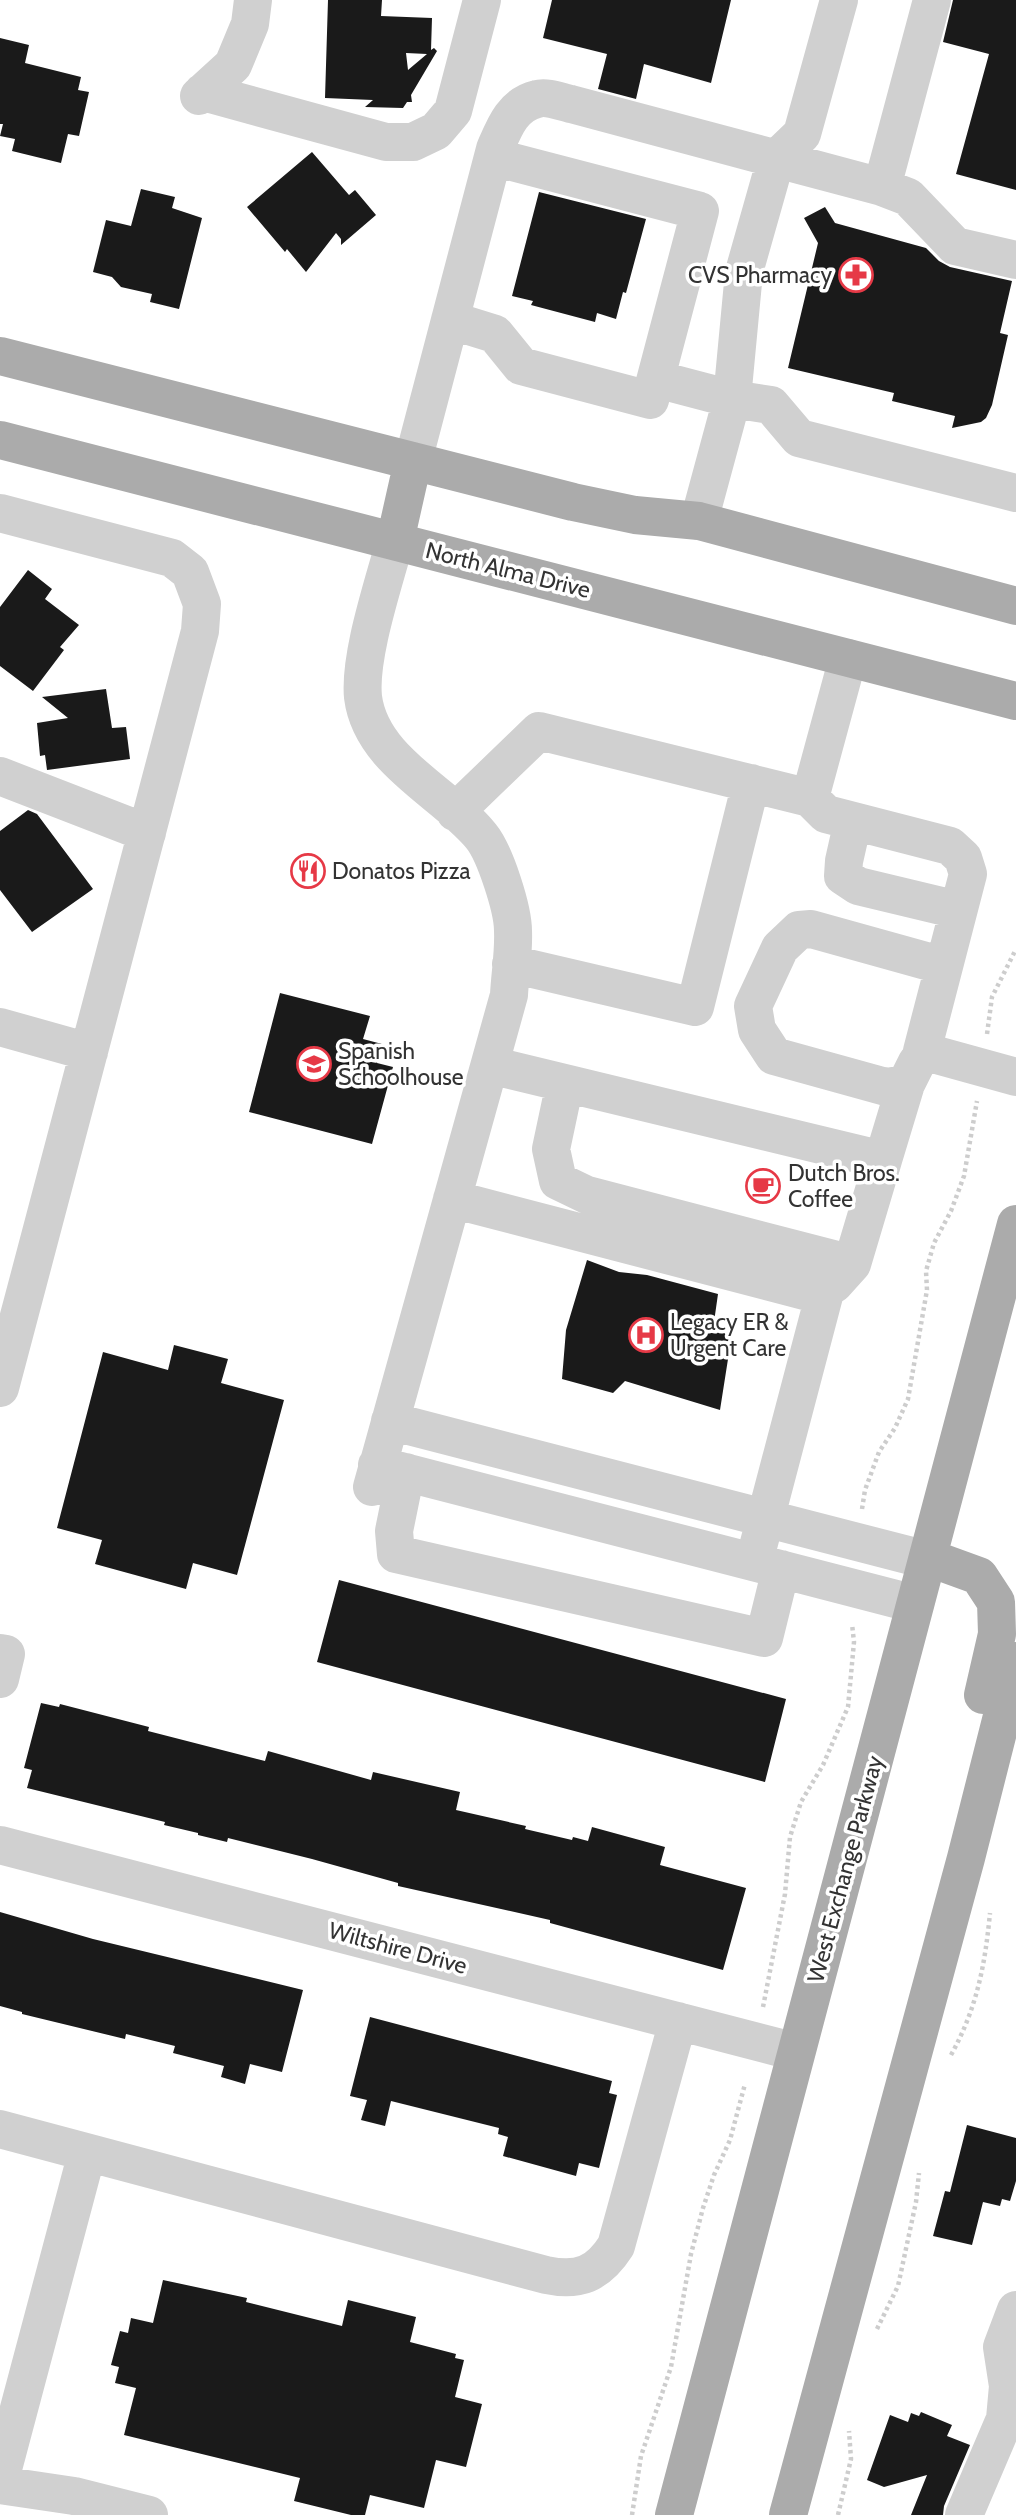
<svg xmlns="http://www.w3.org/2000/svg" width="1016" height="2515" viewBox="0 0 1016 2515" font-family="Cabin,sans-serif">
<rect width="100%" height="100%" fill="#fff"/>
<!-- building -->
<path fill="#1a1a1a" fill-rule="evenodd" d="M328,0H382L381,16L432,18L431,50L434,48L437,51L411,95L412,102H407L403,108L365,107L373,100L325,98ZM406,53L427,54L408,70Z
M552,0H731L711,83L644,64L636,99L598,89L607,54L543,38Z
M953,0H1016V190L956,174L989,54L943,42Z
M0,38L29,45L25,63L81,77L78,90L89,92L79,136L68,134L61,163L12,151L15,139L0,136L3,124H0Z
M312,152L349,195L355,190L376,215L341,245V239L336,233L306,272L287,249L285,252L247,207Z
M141,189L175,197L172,208L202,218L179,309L150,302L152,294L121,287L112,277L93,272L106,220L131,226Z
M539,192L646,219L626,293L623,292L616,319L597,313L595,322L531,305L533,301L512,296Z
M825,207L835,223L926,248L939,261L950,267L1012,281L1000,333L1008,335L992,405L986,418L981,422L952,428L955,416L892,401L894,393L788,368L818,243L804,218Z
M28,570L52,589L45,599L79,625L60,647L64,650L33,691L0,666V607Z
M106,689L112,728L126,727L130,759L47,770L45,755L40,756L37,723L68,718L42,697Z
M28,810L37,814L93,889L32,932L0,890V831Z
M280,993L370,1016L363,1039L382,1044L377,1063L393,1067L372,1144L249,1112Z
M587,1260L619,1272L647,1275L718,1294L714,1322L731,1340L720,1410L625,1381L613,1393L562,1379L566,1330Z
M174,1345L228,1359L221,1383L284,1400L237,1575L193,1563L186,1589L95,1564L102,1540L57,1528L103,1352L168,1370Z
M339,1580L786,1699L765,1782L317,1662Z
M41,1703L59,1707L60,1704L149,1727L148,1731L265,1761L268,1751L371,1780L373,1772L460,1792L456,1810L526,1826L525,1829L572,1840L573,1837L588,1841L592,1827L665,1847L660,1865L746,1888L723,1970L550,1923V1920L398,1886V1883L312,1859L228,1838L227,1842L198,1835V1833L164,1825L165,1822L27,1788L32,1770L24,1768Z
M0,1912L93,1939L303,1990L282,2072L250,2064L245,2084L221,2077L224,2066L173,2053L175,2046L126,2034L125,2039L22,2014V2012L0,2006Z
M370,2017L612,2081L609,2093L617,2095L599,2168L579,2163L576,2176L503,2156L508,2137L498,2134L499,2128L391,2101L385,2126L361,2120L367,2100L350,2096Z
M967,2125L1016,2138V2181L1010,2201L1002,2199L1000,2206L983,2202L972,2245L933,2236L945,2191L950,2192Z
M163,2280L247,2298L246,2302L342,2326L348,2300L416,2317L410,2342L456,2354L455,2358L464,2360L455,2397L482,2404L466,2467L436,2460L424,2508L370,2495L365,2515H351L294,2501L300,2478L124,2435L136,2388L115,2383L119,2367L111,2365L120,2331L128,2333L131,2318L153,2323Z
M921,2412L952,2425L947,2436L970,2445L944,2506L943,2515H911L927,2475L884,2487L867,2480L890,2415L908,2422L911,2413L919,2416Z"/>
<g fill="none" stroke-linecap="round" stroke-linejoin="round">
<!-- path -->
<path stroke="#cdcdcd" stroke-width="4.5" stroke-dasharray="3.5 3.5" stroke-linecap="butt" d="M987,1034L992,997L1016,949
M862,1509L865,1490L879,1452L895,1428L908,1399L927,1290L926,1271L934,1243L951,1211L964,1176L977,1101
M763,2007L785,1894L790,1837L801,1802L823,1765L848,1707L854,1642L852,1624
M951,2055C977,2008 985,1965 990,1913
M877,2329L898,2286L916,2202L919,2173
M632,2515L641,2456L671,2367L691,2254L703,2208L714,2175L730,2140L745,2084
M838,2515L851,2459L849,2431"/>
<!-- minor -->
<path stroke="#d0d0d0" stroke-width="38" d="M203,92L386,142H413L436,131L453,111L482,0
M199,96L233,65L250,24L253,0
M882,187L932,0
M450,320L495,334L521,366L650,400L700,211L493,157
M656,379L732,399L771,405L799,438L1016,493
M413,461L495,149C504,128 512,105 537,99C547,96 561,102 571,104L882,187L908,197L955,246L1016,260
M0,513L172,558L190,572L202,604L200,631L0,1388
M699,521L732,399L744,272L776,159L802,134L839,0
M848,658L810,798L826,814L950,846L963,858L968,874L922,1051L1016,1077
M0,776L147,833
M455,812L539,731L810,798
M853,821L844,861L843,876L858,886L958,910
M511,964L695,1007L751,783
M0,1027L89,1052
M917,1062L906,1084L886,1087L774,1056L757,1030L753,1006L780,948L799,930L811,929L944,966
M490,1065L883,1160L906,1084
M565,1083L551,1149L558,1181L587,1195L852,1264
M452,1199L824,1296L754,1562
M834,1284L852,1264L883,1160
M390,1421L927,1560
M377,1465L915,1604
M406,1472L394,1531L396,1554L764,1638L781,1569
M372,1487L509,995C510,974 514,952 513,931C513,909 495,853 481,836C445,792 371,761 363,697C359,655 384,583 395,541
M0,1653L6,1654L0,1679
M0,1845L796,2052
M0,2129L546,2275C579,2282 598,2274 616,2246L678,2021
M0,2480L87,2153
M0,2485L74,2496L149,2515
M964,2515L1005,2419L1008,2386L1002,2347L1016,2310"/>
<!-- major -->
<path stroke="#ababab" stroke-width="38" d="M0,356L573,502L635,515L699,521L1016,606
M0,440L1016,701
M395,541L413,461
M927,1560L946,1564L979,1576L996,1602L997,1634L983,1695
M674,2515L1016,1224
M788,2515L966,1858L1016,1661"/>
</g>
<!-- icons -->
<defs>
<g id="pharmacy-ring" transform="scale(1.75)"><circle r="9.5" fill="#fff" stroke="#e63946" stroke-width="1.5"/><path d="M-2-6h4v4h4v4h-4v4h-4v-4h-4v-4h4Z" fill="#e63946"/></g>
<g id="restaurant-ring" transform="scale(1.75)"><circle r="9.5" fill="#fff" stroke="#e63946" stroke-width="1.5"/><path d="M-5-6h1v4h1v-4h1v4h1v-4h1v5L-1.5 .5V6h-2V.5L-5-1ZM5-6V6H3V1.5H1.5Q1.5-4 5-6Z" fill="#e63946"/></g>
<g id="school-ring" transform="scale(1.75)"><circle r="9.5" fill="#fff" stroke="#e63946" stroke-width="1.5"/><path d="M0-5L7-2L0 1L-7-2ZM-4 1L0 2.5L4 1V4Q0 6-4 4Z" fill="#e63946"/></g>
<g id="cafe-ring" transform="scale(1.75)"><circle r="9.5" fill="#fff" stroke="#e63946" stroke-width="1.5"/><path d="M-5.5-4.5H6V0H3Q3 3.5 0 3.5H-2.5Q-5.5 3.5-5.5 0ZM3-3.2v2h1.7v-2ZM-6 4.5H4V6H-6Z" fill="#e63946"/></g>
<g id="hospital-ring" transform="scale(1.75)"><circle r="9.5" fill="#fff" stroke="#e63946" stroke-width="1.5"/><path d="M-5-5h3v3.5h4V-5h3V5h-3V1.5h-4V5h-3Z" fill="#e63946"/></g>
</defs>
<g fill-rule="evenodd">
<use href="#pharmacy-ring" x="856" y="275"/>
<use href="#restaurant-ring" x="308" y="871"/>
<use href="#school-ring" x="314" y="1064"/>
<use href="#cafe-ring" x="763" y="1186"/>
<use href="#hospital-ring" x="646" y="1335"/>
</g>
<g text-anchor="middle" stroke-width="7" stroke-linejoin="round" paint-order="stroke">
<!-- poi labels -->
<g font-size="23" fill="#333" stroke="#fff" text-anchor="start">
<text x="832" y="283" text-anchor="end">CVS Pharmacy</text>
<text x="332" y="879">Donatos Pizza</text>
<text x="338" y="1059">Spanish<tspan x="338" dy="26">Schoolhouse</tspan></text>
<text x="788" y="1181">Dutch Bros.<tspan x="788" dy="26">Coffee</tspan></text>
<text x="670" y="1330">Legacy ER &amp;<tspan x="670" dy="26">Urgent Care</tspan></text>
</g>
<!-- street labels -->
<g font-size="23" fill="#333" stroke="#fff">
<text transform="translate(508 570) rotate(14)" y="8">North Alma Drive</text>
<text transform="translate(845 1869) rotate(-75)" y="8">West Exchange Parkway</text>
<text transform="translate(398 1948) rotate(15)" y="8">Wiltshire Drive</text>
</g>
</g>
</svg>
